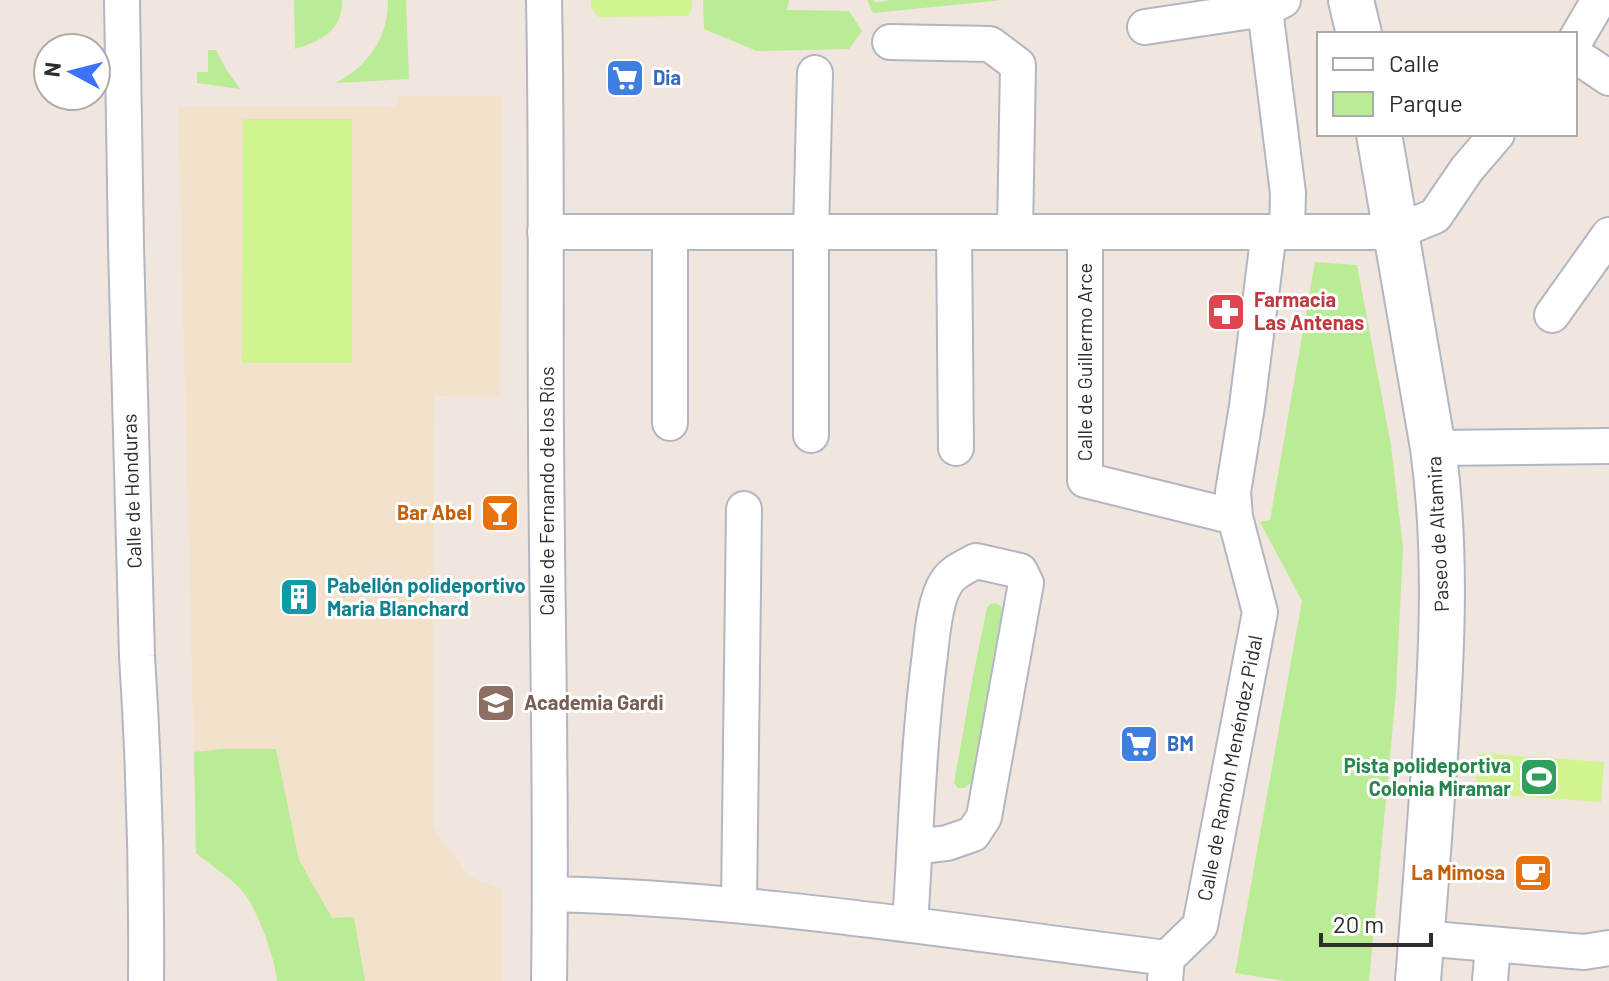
<svg xmlns="http://www.w3.org/2000/svg" width="1609" height="981" viewBox="0 0 1609 981" font-family="Barlow,sans-serif">
<rect width="100%" height="100%" fill="#f0e6de"/>
<!-- education -->
<path fill="#f2e2cc" d="M397,96H502L500,397L434,396L433,827L468,876L502,890V981H365L354,918H300L196,838L178,107L396,106Z"/>
<!-- green -->
<path fill="#baeb95" d="M294,0H342C343,31 320,41 295,49Z
M388,0H406L409,79L336,83C369,65 388,38 388,0Z
M703,0H789L787,10L849,11L862,31L849,49L757,51L704,29Z
M867,0H874L875,3L889,0H1003L873,13Z
M208,50H216L226,69L240,89L197,83V72H208Z
M1315,262L1357,265L1391,445L1403,548L1396,691L1369,981H1285L1235,973L1302,601L1260,522L1270,520Z
M995,603L1001,606L1002,611L971,783L964,788H958L954,783L955,777L974,671L987,608L990,604Z
M223,749H276L299,860L332,918L354,917L365,981H277C276,961 257,909 244,893C235,881 209,864 196,853L194,752Z"/>
<!-- pitch -->
<path fill="#d2f490" d="M591,0H692V8L688,16L598,17L591,8Z
M243,119H352V363H242Z
M1478,753L1604,762L1601,802L1475,793Z"/>
<g fill="none" stroke-linecap="round" stroke-linejoin="round">
<!-- street casing -->
<g stroke="#b2b6c2" stroke-width="38">
<path id="street" d="M122,0L126,246L137,656C144,764 147,873 146,981
M544,0C547,145 545,291 546,436C547,618 552,799 549,981
M1265,9L1288,193L1287,232
M1145,27L1265,9L1283,0
M1575,41L1599,0
M890,42L990,44L1018,65L1015,232
M1575,55L1609,78
M545,232H1396L1435,216L1467,169L1497,134
M670,232V423
M954,232L956,448
M1085,234V480L1235,517
M1552,315L1609,235
M811,435V232L815,73
M1433,448L1609,446
M551,894C758,899 962,933 1167,958
M739,904L744,509
M910,925C916,835 918,744 930,654C932,635 935,599 946,583C952,572 965,567 976,561L1020,571L1026,583L984,817L973,834L947,843L915,847
M1421,938L1584,952L1609,948
M1165,981L1167,958L1200,926L1260,612L1235,517L1233,492L1247,406L1269,232
M1490,981L1493,945"/>
</g>
<!-- secondary casing -->
<g stroke="#b2b6c2" stroke-width="48">
<path id="secondary" d="M1351,0L1359,34
M1379,134L1433,448C1447,550 1442,652 1435,755C1430,830 1424,906 1418,981"/>
</g>
<!-- street -->
<use href="#street" stroke="#fff" stroke-width="34"/>
<!-- secondary -->
<use href="#secondary" stroke="#fff" stroke-width="44"/>
</g>
<!-- icons -->
<defs>
<g id="supermarket-square" transform="scale(2)"><rect x="-9" y="-9" width="18" height="18" rx="4" fill="#3f7fe0" stroke="#fff"/><path d="M-6-5.5h2.5l.6 2H6L4.5 2H-2.5L-4.4-4H-6ZM-1.5 3.2a1.3 1.3 0 1 0 .1 0ZM3 3.2a1.3 1.3 0 1 0 .1 0Z" fill="#fff"/></g>
<g id="pharmacy-square" transform="scale(2)"><rect x="-9" y="-9" width="18" height="18" rx="4" fill="#e0444e" stroke="#fff"/><path d="M-2-6h4v4h4v4h-4v4h-4v-4h-4v-4h4Z" fill="#fff"/></g>
<g id="bar-square" transform="scale(2)"><rect x="-9" y="-9" width="18" height="18" rx="4" fill="#e8710a" stroke="#fff"/><path d="M-6-5H6L.8 .8V4.5H3.5V6h-7V4.5H-.8V.8Z" fill="#fff"/></g>
<g id="building-square" transform="scale(2)"><rect x="-9" y="-9" width="18" height="18" rx="4" fill="#0f9aa8" stroke="#fff"/><path d="M-4-6H4V6H1V3H-1V6H-4ZM-2.5-4.3h1.7v1.8h-1.7ZM.8-4.3h1.7v1.8H.8ZM-2.5-1h1.7V.8h-1.7ZM.8-1h1.7V.8H.8Z" fill="#fff"/></g>
<g id="school-square" transform="scale(2)"><rect x="-9" y="-9" width="18" height="18" rx="4" fill="#8d6e63" stroke="#fff"/><path d="M0-5L7-2L0 1L-7-2ZM-4 1L0 2.5L4 1V4Q0 6-4 4Z" fill="#fff"/></g>
<g id="stadium-square" transform="scale(2)"><rect x="-9" y="-9" width="18" height="18" rx="4" fill="#2e9e5b" stroke="#fff"/><path d="M0-5a6.5 5 0 1 0 0 10a6.5 5 0 1 0 0-10ZM-3.5-1.8h7v3.6h-7Z" fill="#fff"/></g>
<g id="cafe-square" transform="scale(2)"><rect x="-9" y="-9" width="18" height="18" rx="4" fill="#e8710a" stroke="#fff"/><path d="M-5.5-4.5H6V0H3Q3 3.5 0 3.5H-2.5Q-5.5 3.5-5.5 0ZM3-3.2v2h1.7v-2ZM-6 4.5H4V6H-6Z" fill="#fff"/></g>
</defs>
<g fill-rule="evenodd">
<use href="#supermarket-square" x="625" y="78"/>
<use href="#pharmacy-square" x="1226" y="312"/>
<use href="#bar-square" x="500" y="513"/>
<use href="#building-square" x="299" y="597"/>
<use href="#school-square" x="496" y="703"/>
<use href="#supermarket-square" x="1139" y="744"/>
<use href="#stadium-square" x="1539" y="777"/>
<use href="#cafe-square" x="1533" y="873"/>
</g>
<g text-anchor="middle" stroke-width="6" stroke-linejoin="round" paint-order="stroke">
<!-- shop labels -->
<g font-size="20" font-weight="bold" fill="#366cbe" stroke="#fff" text-anchor="start">
<text x="653" y="85">Dia</text>
<text x="1167" y="751">BM</text>
</g>
<!-- health labels -->
<g font-size="20" font-weight="bold" fill="#be3a42" stroke="#fff" text-anchor="start">
<text x="1254" y="307">Farmacia<tspan x="1254" dy="23">Las Antenas</tspan></text>
</g>
<!-- street labels -->
<g font-size="20" fill="#2d2d2d" stroke="#fff">
<text transform="translate(1085 362) rotate(-90)" y="7">Calle de Guillermo Arce</text>
<text transform="translate(132 491) rotate(-92)" y="7">Calle de Honduras</text>
<text transform="translate(547 491) rotate(-90)" y="7">Calle de Fernando de los Ríos</text>
<text transform="translate(1438 534) rotate(-93)" y="7">Paseo de Altamira</text>
<text transform="translate(1230 768) rotate(-79)" y="7">Calle de Ramón Menéndez Pidal</text>
</g>
<!-- food labels -->
<g font-size="20" font-weight="bold" fill="#c56008" stroke="#fff" text-anchor="end">
<text x="472" y="520">Bar Abel</text>
<text x="1505" y="880">La Mimosa</text>
</g>
<!-- culture labels -->
<g font-size="20" font-weight="bold" fill="#0d838f" stroke="#fff" text-anchor="start">
<text x="327" y="593">Pabellón polideportivo<tspan x="327" dy="23">Maria Blanchard</tspan></text>
</g>
<!-- education labels -->
<g font-size="20" font-weight="bold" fill="#785e54" stroke="#fff" text-anchor="start">
<text x="524" y="710">Academia Gardi</text>
</g>
<!-- leisure labels -->
<g font-size="20" font-weight="bold" fill="#27864d" stroke="#fff" text-anchor="end">
<text x="1511" y="773">Pista polideportiva<tspan x="1511" dy="23">Colonia Miramar</tspan></text>
</g>
</g>
<!-- legend -->
<rect x="1317" y="32" width="260" height="104" fill="#ffffff" stroke="#ababab" stroke-width="2"/>
<rect x="1333" y="58" width="40" height="12" fill="#ffffff" stroke="#ababab" stroke-width="2"/>
<text x="1389" y="72" font-size="24" fill="#2d2d2d">Calle</text>
<rect x="1333" y="92" width="40" height="24" fill="#baeb95" stroke="#ababab" stroke-width="2"/>
<text x="1389" y="112" font-size="24" fill="#2d2d2d">Parque</text>
<!-- north arrow -->
<g transform="translate(72 72) rotate(277)"><circle r="38" fill="#ffffff" stroke="#ababab" stroke-width="2"/>
<path d="M0-6L14 30L0 20L-14 30Z" fill="#3c72ff"/>
<text y="-12" font-size="22" font-weight="bold" text-anchor="middle" fill="#2d2d2d">N</text>
</g>
<!-- scale -->
<path d="M1321 933v12h110v-12" fill="none" stroke="#2d2d2d" stroke-width="4"/>
<text x="1333" y="933" font-size="24" fill="#2d2d2d" stroke="#ffffff" stroke-width="6" paint-order="stroke">20 m</text>
</svg>
